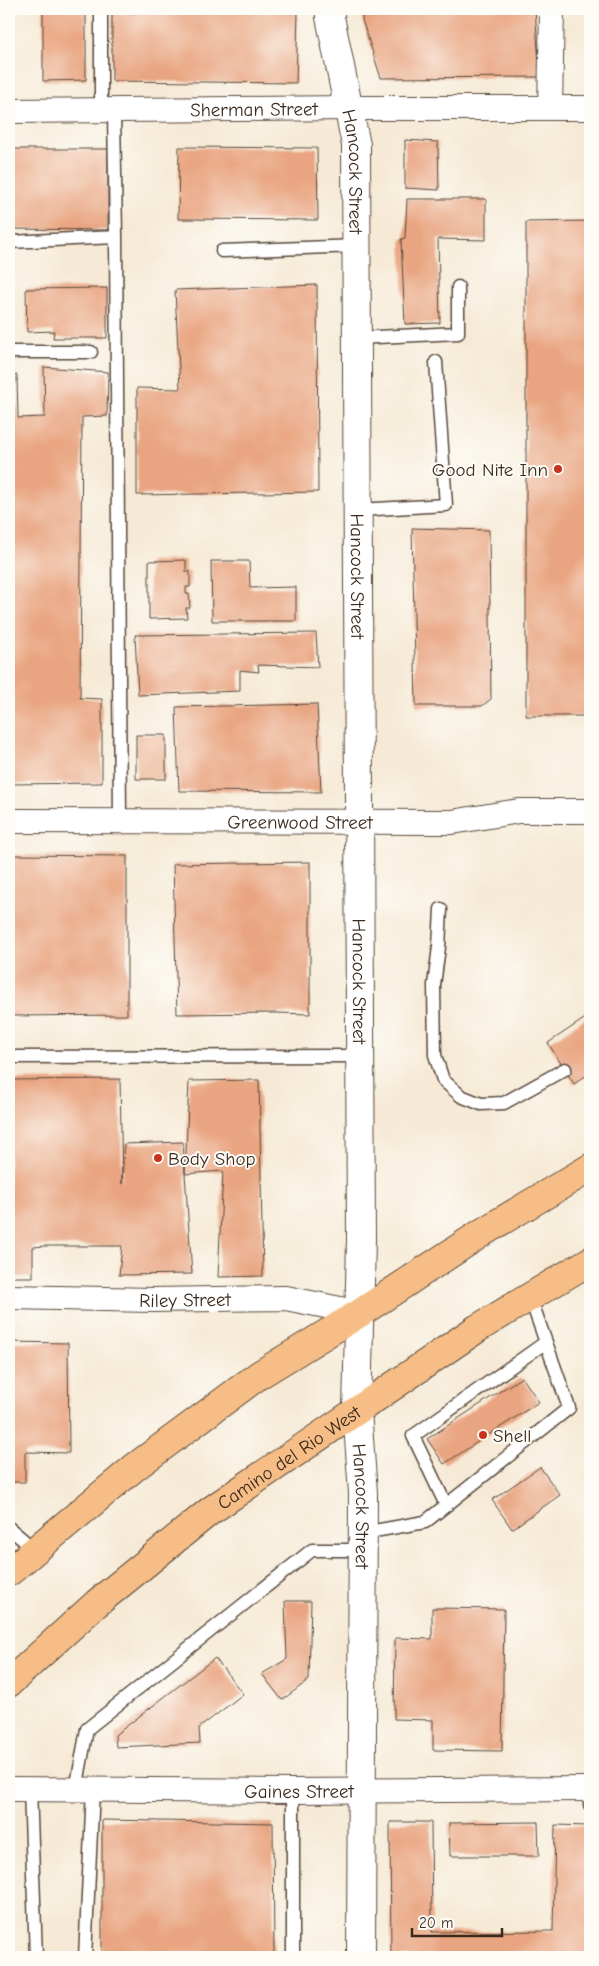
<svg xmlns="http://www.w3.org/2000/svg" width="599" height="1966" viewBox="0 0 599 1966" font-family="'Comic Neue',sans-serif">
<rect width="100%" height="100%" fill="#fdfcf7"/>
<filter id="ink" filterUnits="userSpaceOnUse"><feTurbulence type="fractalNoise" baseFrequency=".02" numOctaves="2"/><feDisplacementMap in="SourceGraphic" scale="10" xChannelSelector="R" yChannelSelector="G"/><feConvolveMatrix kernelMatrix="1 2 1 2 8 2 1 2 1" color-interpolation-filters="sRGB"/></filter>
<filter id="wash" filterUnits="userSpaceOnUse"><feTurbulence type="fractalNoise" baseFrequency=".0096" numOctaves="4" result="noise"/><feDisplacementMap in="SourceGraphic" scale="20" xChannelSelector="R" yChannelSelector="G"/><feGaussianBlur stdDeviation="1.12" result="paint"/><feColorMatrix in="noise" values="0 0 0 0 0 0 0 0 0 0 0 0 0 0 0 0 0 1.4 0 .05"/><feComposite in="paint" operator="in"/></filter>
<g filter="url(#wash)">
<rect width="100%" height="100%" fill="#f6ead6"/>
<g id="blocks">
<!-- building -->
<path fill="#e9a581" d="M43,9H86V80L43,81Z
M136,9H290V13L298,12L296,83L112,81V13H136Z
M363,9H535L540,77L381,78L362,20Z
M405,140L438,142L439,190L405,188Z
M179,147L317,148L318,220L178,219Z
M9,149H108V230L9,229Z
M407,199H486V240L438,239L440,323L405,324L401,239L405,238Z
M590,221V716H526V222Z
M317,285L318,492L137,495V388L180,389L175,290Z
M107,288V338H53L54,331L27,332L26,289Z
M44,367L108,372L107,416L82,417L80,698L102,699V783L9,784V374L17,375L18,418L45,417Z
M412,528L489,530L491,699L482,706H416Z
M186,560V572L190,571V587H186V594H189L190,608H186L187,618L149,619V561Z
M211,561H249L250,588L296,587V621H212Z
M316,633L318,667L258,665L259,672L240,670V691L138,695L135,635Z
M317,704L321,792L179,791L176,707Z
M136,735H166V779H136Z
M9,855L127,856V1015L9,1016Z
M310,862V1014L275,1013L177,1014L173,864Z
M590,1015V1073L574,1084L548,1043Z
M120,1079L122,1184L124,1144L183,1142L185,1174L189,1081L259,1080L263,1276L218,1277L223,1171L185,1174L192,1274L119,1275L122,1246H45L33,1247V1277H9V1080Z
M9,1342L68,1343L69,1453L25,1452V1482H9Z
M522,1377L539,1402L444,1464L427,1439Z
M540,1467L560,1495L512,1529L492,1500Z
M285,1601H311L309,1680L282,1700L262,1674L287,1659Z
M432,1608L504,1609L502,1751L433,1750V1720L394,1719L395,1638L432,1639Z
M215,1658L243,1694L199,1728L200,1743L116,1747L115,1735Z
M102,1820L273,1823L274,1957H102Z
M390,1822H431L432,1932L553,1931L555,1825L588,1826L589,1957H391Z
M538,1822L539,1856H450L449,1823Z"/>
</g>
</g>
<g filter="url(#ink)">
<use href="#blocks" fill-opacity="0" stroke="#57473a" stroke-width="1"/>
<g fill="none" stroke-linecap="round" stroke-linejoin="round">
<!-- service casing -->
<g stroke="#57473a" stroke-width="15">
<path id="service" d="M101,9V112
M114,112L116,237L120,820
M9,242L116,237
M222,251L358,246
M357,338L458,333V287
M9,352H91
M358,510L446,505L436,362
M441,909L439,947L434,985L435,1055L443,1080L461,1096L481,1104L504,1103L565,1069
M9,1057L359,1056
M446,1505L413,1436L546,1342
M9,1528L34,1549
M363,1533L425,1522L569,1408L530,1297
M30,1789L36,1957
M590,1789V1805
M76,1790L87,1729L312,1550H363
M85,1957L93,1790
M293,1957V1791"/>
</g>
<!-- minor casing -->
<g stroke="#57473a" stroke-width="26">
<g id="minor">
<path d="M550,108L552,9"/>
<path id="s1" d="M9,111L349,108H590"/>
<path id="s2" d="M9,821L452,822L519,811H590"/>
<path id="s3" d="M9,1297L153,1300L286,1298L360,1313"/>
<path id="s4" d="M9,1789L293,1791L590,1789"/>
</g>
</g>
<!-- tertiary casing -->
<g stroke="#57473a" stroke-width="30">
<g id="tertiary">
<path id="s5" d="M330,9V17L356,145L361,1240L357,1411L363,1493L361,1957"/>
</g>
</g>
<!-- primary casing -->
<g stroke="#57473a" stroke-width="30">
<g id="primary">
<path d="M9,1572L135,1467L259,1375L360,1313L483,1232L590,1168"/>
<path id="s6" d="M9,1683L97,1603L210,1511L478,1328L590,1261"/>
</g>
</g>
<!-- service -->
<use href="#service" stroke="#fff" stroke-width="12"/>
<!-- minor -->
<use href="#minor" stroke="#fff" stroke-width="24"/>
<!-- tertiary -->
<use href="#tertiary" stroke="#fff" stroke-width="28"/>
<!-- primary -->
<use href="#primary" stroke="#f6be86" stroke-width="28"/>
</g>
</g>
<!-- markers -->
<g fill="#c8321e" stroke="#fdfcf7" stroke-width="2">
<circle cx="558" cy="469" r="5"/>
<circle cx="158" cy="1158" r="5"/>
<circle cx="483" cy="1435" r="5"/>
</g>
<g text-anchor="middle" stroke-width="4" stroke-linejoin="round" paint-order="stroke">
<!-- street labels -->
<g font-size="19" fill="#3b2a1e" stroke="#fdfcf7">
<text dy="7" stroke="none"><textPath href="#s1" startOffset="245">Sherman Street</textPath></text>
<text dy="7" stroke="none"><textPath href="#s5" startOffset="165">Hancock Street</textPath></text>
<text dy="7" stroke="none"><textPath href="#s5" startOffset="570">Hancock Street</textPath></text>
<text dy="7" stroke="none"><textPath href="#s2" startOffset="291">Greenwood Street</textPath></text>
<text dy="7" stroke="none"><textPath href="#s5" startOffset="975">Hancock Street</textPath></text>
<text dy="7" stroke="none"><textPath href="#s3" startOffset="176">Riley Street</textPath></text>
<text dy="7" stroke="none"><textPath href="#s6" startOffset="360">Camino del Rio West</textPath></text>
<text dy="7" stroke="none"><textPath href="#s5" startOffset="1500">Hancock Street</textPath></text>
<text dy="7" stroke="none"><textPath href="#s4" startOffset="290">Gaines Street</textPath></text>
</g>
<!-- poi labels -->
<g font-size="19" fill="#3b2a1e" stroke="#fdfcf7" text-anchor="start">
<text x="548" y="476" text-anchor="end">Good Nite Inn</text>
<text x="168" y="1165">Body Shop</text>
<text x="493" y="1442">Shell</text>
</g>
</g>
<!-- margin -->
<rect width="599" height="1966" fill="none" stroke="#fdfcf7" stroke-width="30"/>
<!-- scale -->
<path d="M412 1928v8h90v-8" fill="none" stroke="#3b2a1e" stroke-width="2.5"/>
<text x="419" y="1928" font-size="15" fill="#3b2a1e" stroke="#fdfcf7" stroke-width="4" paint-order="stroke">20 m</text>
</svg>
